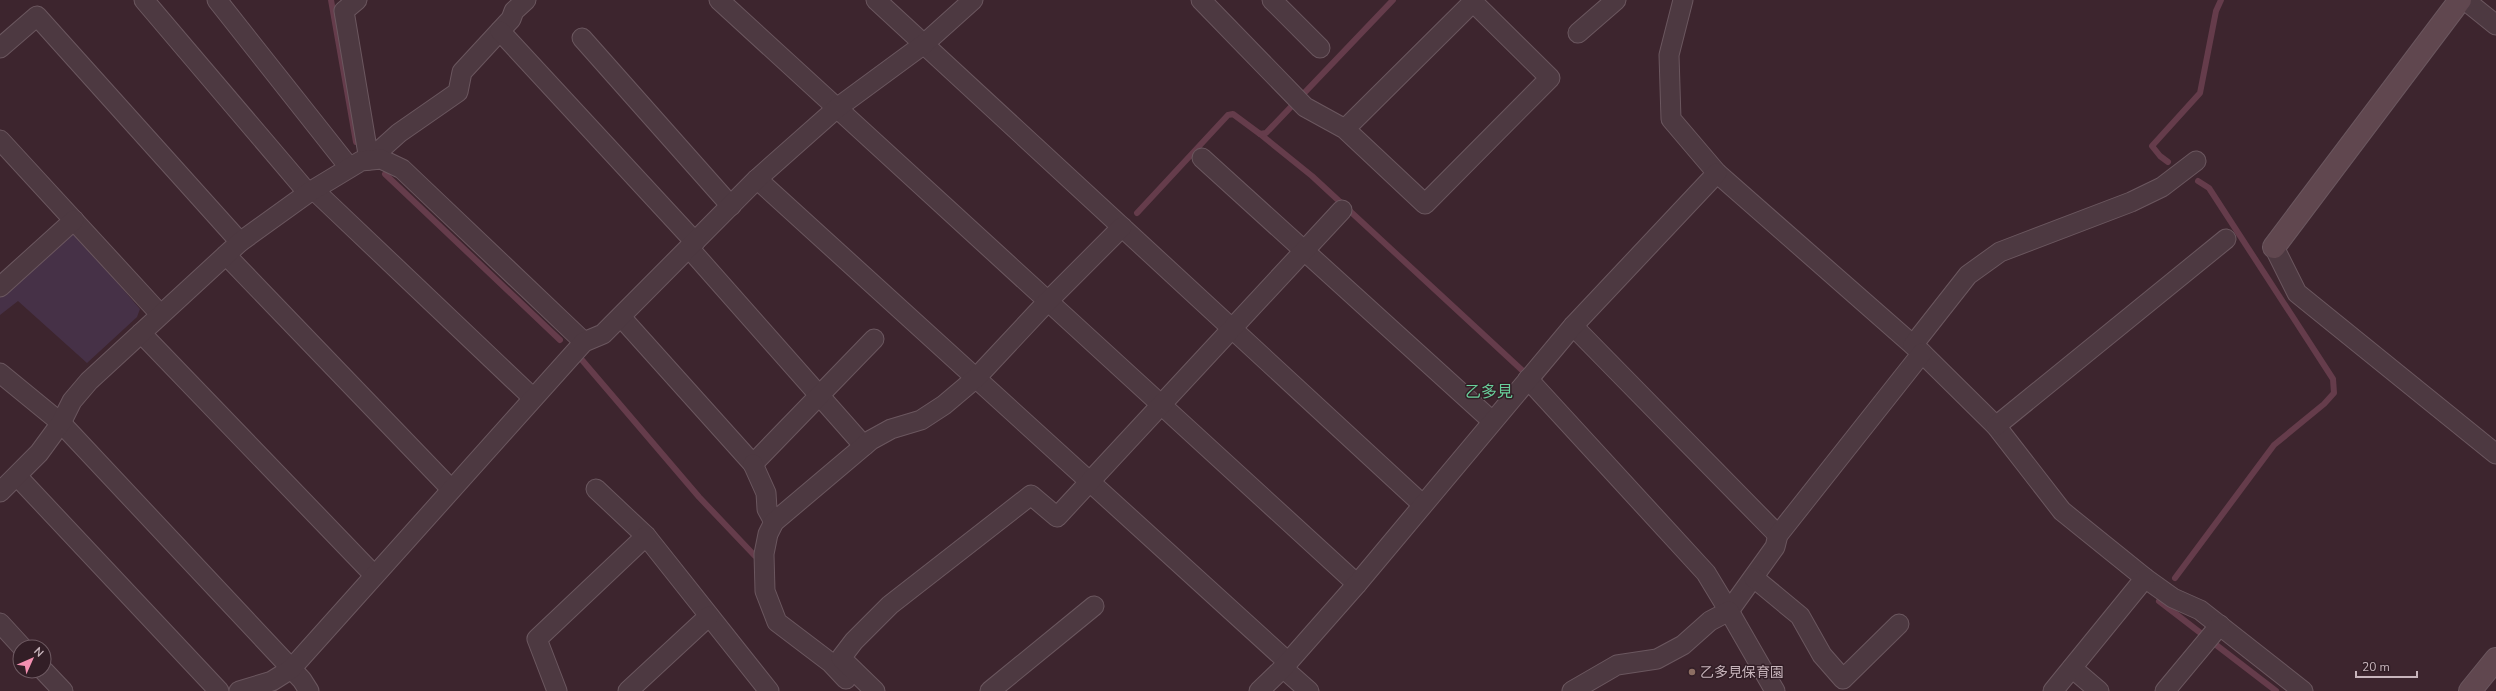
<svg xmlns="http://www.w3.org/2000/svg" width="2496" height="691" viewBox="0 0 2496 691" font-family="'Nunito Sans','Noto Sans JP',sans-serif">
<rect width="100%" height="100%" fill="#3d252e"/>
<polygon fill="#463147" points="72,230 140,309 137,317 87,363 18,301 0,315 0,296"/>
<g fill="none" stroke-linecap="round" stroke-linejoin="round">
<g stroke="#653c4b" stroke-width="6">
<polyline points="331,0 356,142"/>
<polyline points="1260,134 1312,176 1524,372"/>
<polyline points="2168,162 2160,156 2152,146 2200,93 2216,11 2221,0"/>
<polyline points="385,174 560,340"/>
<polyline points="1137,213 1228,115 1233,114 1260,134 1266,133 1393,0"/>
<polyline points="582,360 699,497 755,556"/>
<polyline points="2175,578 2274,445 2324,404 2334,393 2333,379 2209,188 2198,181"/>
<polyline points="2159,601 2276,691"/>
</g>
<defs>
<g id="street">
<polyline points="144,0 308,193"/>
<polyline points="217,0 349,167"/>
<polyline points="357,0 344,11 369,160 399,133 458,92 462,72 511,19 514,11 526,0"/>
<polyline points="719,0 1357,584"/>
<polyline points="876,0 1422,504"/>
<polyline points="1201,0 1305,107 1345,129 1425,204 1550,78 1473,2 1345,129"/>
<polyline points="1272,0 1320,48"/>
<polyline points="1683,0 1669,55 1671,119 1717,173 1922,353 1996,426 2062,511 2145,578 2173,598 2200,610 2303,691"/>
<polyline points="2465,0 2496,25"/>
<polyline points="500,31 695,242"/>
<polyline points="1578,33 1616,0"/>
<polyline points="582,38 731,206"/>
<polyline points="0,48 37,16 240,242"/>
<polyline points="0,140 160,314"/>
<polyline points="1202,158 1492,421"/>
<polyline points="757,179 1288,662"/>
<polyline points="314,190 533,398"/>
<polyline points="2274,247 2297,293 2496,454"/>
<polyline points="689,248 864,446"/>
<polyline points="226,255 451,489"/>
<polyline points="0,287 74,220"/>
<polyline points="621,317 753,464 874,339"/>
<polyline points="1573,326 1778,535"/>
<polyline points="141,333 374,575"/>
<polyline points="1913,345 1968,275 2000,252 2131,202 2162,187 2196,161"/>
<polyline points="0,373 61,423 302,680 309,691"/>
<polyline points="1528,379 1706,573 1729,611 1775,547 1778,535 1922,353"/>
<polyline points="1996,426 2226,239"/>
<polyline points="753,464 766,493 767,509 774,522"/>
<polyline points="17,476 219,691"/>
<polyline points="596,489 646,536 769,691"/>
<polyline points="0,492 39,453 61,423 72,401 89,381 240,242 308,193 361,161 381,159 402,169 584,342"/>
<polyline points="1754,578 1800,616 1822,655 1843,679 1899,624"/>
<polyline points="0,623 22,647"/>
<polyline points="1283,668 1309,691"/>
<polyline points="2072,668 2099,691"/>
<polyline points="44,671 63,691"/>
<polyline points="846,679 831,663 777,622 765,591 764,554 768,534 774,522 871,440 891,429 921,420 944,405 976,378 1048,301 1122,227"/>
<polyline points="239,691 272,681 291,669 584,342 603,334 757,179 837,108 924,44 973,0"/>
<polyline points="557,691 537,639 646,536"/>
<polyline points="628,691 709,616"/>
<polyline points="875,691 841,658 854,641 890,605 1031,495 1057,517 1342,210"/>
<polyline points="990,691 1094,606"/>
<polyline points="1259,691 1283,668 1357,584 1573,326 1717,173"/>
<polyline points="1572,691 1617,665 1657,659 1683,645 1710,621 1729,611 1775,691"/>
<polyline points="2053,691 2145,578"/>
<polyline points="2165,691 2220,625"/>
</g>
<g id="secondary">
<polyline points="2274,247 2460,0"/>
<polyline points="2470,691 2496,659"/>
</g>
</defs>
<use href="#street" stroke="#6b575f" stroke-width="21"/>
<use href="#secondary" stroke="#6b575f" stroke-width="24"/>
<use href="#street" stroke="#4d3941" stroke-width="19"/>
<use href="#secondary" stroke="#60474f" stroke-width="22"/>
</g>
<circle fill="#8d6e63" stroke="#321e26" stroke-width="1.5" cx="1692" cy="672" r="4"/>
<g text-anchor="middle" stroke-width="3" stroke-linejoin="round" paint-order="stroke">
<g font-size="14" fill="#c8b5bc" stroke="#321e26" text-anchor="start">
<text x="1700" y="677">乙多見保育園</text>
</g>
<g font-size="16" fill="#69cf9a" stroke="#321e26">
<text x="1489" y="397">乙多見</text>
</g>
</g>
<g transform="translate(32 659) rotate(45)"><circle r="19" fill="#321e26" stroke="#6e5a62"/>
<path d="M0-3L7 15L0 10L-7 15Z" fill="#f390b1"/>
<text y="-6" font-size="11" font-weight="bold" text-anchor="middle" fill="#c8b5bc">N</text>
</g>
<path d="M2356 671v6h61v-6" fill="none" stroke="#c8b5bc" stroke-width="2"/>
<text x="2362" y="671" font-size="12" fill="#c8b5bc" stroke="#321e26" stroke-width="3" paint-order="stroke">20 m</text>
</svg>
